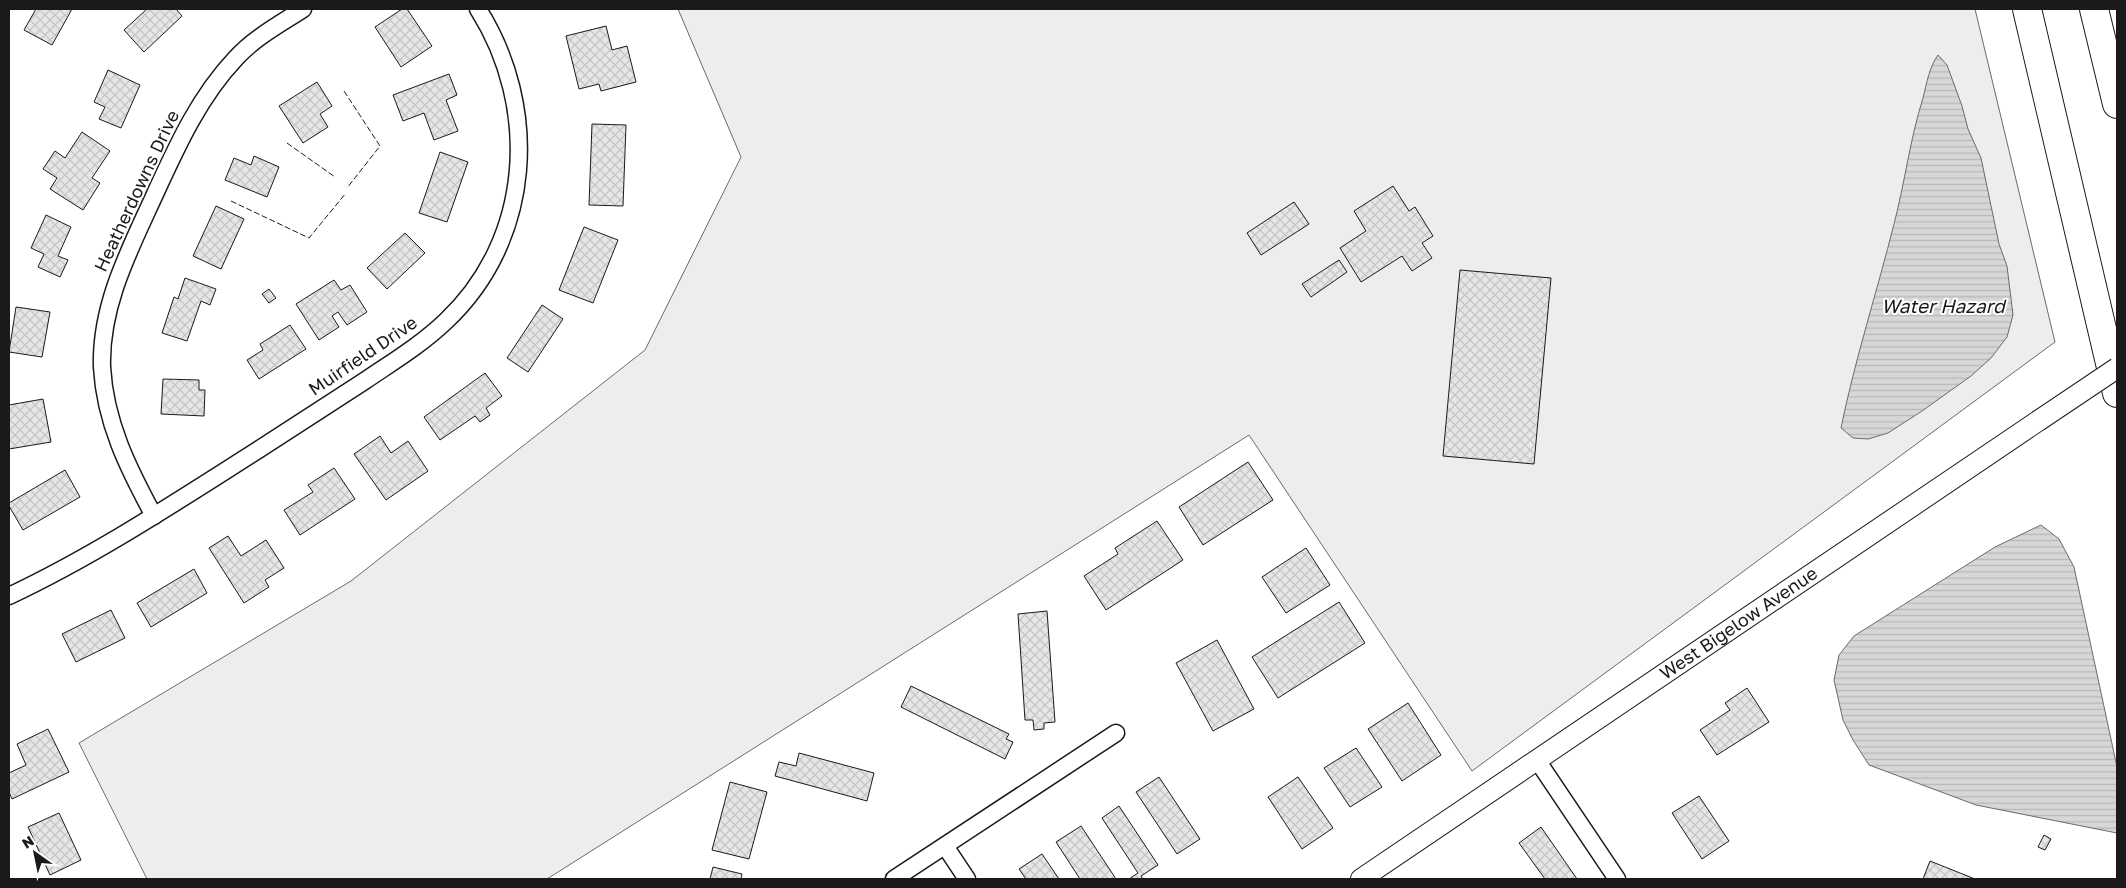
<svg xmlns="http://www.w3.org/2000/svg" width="2126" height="888" viewBox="0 0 2126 888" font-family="'Golos Text',sans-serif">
<defs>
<pattern id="water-rules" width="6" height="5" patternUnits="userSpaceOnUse" patternTransform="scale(1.25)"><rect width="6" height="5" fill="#d7d7d7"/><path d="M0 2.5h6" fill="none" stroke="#b8b8b8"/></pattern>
<pattern id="building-cross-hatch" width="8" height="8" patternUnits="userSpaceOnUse" patternTransform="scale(1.25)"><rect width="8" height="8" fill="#e6e6e6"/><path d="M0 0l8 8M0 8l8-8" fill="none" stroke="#c5c5c5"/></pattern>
</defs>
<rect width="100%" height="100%" fill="#fff"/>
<polygon fill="#ededed" stroke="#6a6a6a" points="678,9 1975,9 2055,342 1472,771 1249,435 547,879 147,879 79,743 351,581 645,350 741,157"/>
<g fill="url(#water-rules)" stroke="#6a6a6a">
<path d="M1938,55L1947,65L1962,106L1968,129L1981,158L1999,244L2007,266L2013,315L2007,337L1991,358L1971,376L1922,411L1888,433L1868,439L1853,438L1841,428C1855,359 1877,292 1894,224C1905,182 1910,139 1923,98C1927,82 1929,68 1938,55Z"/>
<polygon points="2041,525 2059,539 2074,567 2117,767 2117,833 1976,805 1869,765 1853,740 1843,720 1834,680 1839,655 1854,636 1995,547"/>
</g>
<g fill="url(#building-cross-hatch)" stroke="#1a1a1a">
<polygon points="36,9 72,9 52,45 24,30"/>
<polygon points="147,9 176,9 182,16 144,52 124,30"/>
<polygon points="402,9 407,9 432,46 401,67 375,27"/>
<polygon points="606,26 612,50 627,46 636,82 601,91 599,84 579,89 566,36"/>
<polygon points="108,70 140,85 121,128 99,119 105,107 94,102"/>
<polygon points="449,74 457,95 446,100 458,131 434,140 424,113 403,121 393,95"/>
<polygon points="317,82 332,106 320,114 328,127 303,143 279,106"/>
<polygon points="592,124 626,125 623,206 589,205"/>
<polygon points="82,132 110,151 92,178 100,183 83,210 50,189 57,178 43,169 55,151 65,158"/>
<polygon points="440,152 468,162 447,222 419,213"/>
<polygon points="254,156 279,167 267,197 225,180 234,158 251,165"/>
<polygon points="1393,186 1409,211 1415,207 1433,236 1422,243 1432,258 1412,271 1402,256 1361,282 1340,248 1366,231 1354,211"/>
<polygon points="1294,202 1309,224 1261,255 1247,233"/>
<polygon points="216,206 244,219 221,269 193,256"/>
<polygon points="46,215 71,227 58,256 68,260 60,277 38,267 44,254 31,248"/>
<polygon points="584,227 618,240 593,303 559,290"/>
<polygon points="405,233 425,253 387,289 367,268"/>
<polygon points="1339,260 1347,272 1311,297 1302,284"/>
<polygon points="1460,270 1551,278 1534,464 1443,456"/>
<polygon points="185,278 216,289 210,305 201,301 187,341 162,333 174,297 178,299"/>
<polygon points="334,280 341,290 350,285 367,312 347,325 338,312 332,316 339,327 319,340 296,304"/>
<polygon points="269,289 276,298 269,303 262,294"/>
<polygon points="542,305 563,319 528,372 507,358"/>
<polygon points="16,307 50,312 42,357 9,352"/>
<polygon points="290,325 306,349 259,379 247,360 263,350 260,344"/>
<polygon points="485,373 502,396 486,408 490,415 480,422 475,416 440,440 424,417"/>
<polygon points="163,379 199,380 199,390 205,390 204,416 161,414"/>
<polygon points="43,399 51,442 9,449 9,405"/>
<polygon points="380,436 391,453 408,441 428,471 386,500 354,454"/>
<polygon points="1248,462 1273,500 1203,545 1179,507"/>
<polygon points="334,468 355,499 300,535 284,510 313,492 308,485"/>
<polygon points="65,470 80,497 23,530 9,506 9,503"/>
<polygon points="1157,521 1183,560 1106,610 1084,576 1118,554 1115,548"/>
<polygon points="228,536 241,556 266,540 284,568 265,580 269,587 244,603 209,548"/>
<polygon points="1306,548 1330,585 1286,613 1262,577"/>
<polygon points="194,569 207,593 151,627 137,603"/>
<polygon points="1339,602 1365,643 1278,698 1252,657"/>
<polygon points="111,610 125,638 76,662 62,634"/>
<polygon points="1047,611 1055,722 1044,723 1044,729 1034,730 1033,720 1025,720 1018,614"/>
<polygon points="1217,640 1254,709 1213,731 1176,663"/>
<polygon points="911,686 1009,734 1006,739 1013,742 1005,759 901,707"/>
<polygon points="1747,688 1769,722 1717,755 1700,730 1730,710 1725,703"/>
<polygon points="1408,703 1441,755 1402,781 1368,729"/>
<polygon points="48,729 69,772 12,799 9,792 9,773 26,765 17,744"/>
<polygon points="1356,748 1382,787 1350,807 1324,768"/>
<polygon points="799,753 874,773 867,801 775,776 779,762 796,766"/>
<polygon points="1159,777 1200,839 1177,854 1136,792"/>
<polygon points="1298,777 1333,828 1302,849 1268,797"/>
<polygon points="730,782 767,792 749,859 712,850"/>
<polygon points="1699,796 1729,841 1702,859 1672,813"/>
<polygon points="1119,806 1158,865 1141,876 1143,879 1129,879 1138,873 1102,818"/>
<polygon points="59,813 81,860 50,875 28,827"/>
<polygon points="1081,826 1116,879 1080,879 1056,842"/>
<polygon points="1541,827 1577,879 1545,879 1519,843"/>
<polygon points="2044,835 2051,839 2045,850 2038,847"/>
<polygon points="1042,854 1059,879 1026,879 1019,869"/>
<polygon points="1930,861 1975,879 1923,879"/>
<polygon points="713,867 742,874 741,879 710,879"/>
</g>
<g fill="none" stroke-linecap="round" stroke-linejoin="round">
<defs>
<g id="minor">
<path d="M154,516C128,468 105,422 102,367C100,305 130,249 155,194C177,146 199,97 236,58C254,38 280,24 303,9"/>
<path d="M9,596C96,555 176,502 258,450C294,427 330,403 366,380C394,361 422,344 446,321C533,239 540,107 478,9"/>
<polyline points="1537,760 1617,879"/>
<polyline points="945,846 967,879"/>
<polyline points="894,879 1116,733"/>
</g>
<g id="tertiary">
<path id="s1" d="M1361,879L2038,421"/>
</g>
<g id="motorway">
<polyline points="2027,9 2117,393"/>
<polyline points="2094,9 2117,104"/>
</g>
</defs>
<use href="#minor" stroke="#1a1a1a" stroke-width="19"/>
<use href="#tertiary" stroke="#1a1a1a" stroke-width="22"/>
<use href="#motorway" stroke="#1a1a1a" stroke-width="30"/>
<use href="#minor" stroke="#fff" stroke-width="16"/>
<use href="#tertiary" stroke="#fff" stroke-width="20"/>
<use href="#motorway" stroke="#fff" stroke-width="28"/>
<defs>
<polyline id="tertiary-bridge" points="2038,421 2117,368"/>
</defs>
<use href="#tertiary-bridge" stroke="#1a1a1a" stroke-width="22" stroke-linecap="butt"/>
<use href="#tertiary-bridge" stroke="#fff" stroke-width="20"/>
<g stroke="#1a1a1a" stroke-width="1" stroke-dasharray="6 2.5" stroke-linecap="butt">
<polyline points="344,91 380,146 347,188"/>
<polyline points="287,143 335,177"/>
<polyline points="231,201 309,238 346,193"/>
</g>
</g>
<g text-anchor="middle" stroke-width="4" stroke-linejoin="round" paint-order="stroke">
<g font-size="18" fill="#1a1a1a" stroke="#fff">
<text transform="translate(137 191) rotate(-65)" y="6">Heatherdowns Drive</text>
<text transform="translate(363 356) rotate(-34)" y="6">Muirfield Drive</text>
<text dy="6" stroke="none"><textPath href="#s1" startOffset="456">West Bigelow Avenue</textPath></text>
</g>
<g font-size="19" font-style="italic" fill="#1a1a1a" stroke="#fff">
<text x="1943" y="313">Water Hazard</text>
</g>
</g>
<rect width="2126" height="888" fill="none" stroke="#1a1a1a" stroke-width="20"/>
<g transform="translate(35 853) rotate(327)" stroke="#ffffff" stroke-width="4" paint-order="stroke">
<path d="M0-4L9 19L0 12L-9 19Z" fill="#1a1a1a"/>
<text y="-8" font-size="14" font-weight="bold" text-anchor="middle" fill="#1a1a1a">N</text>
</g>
</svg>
